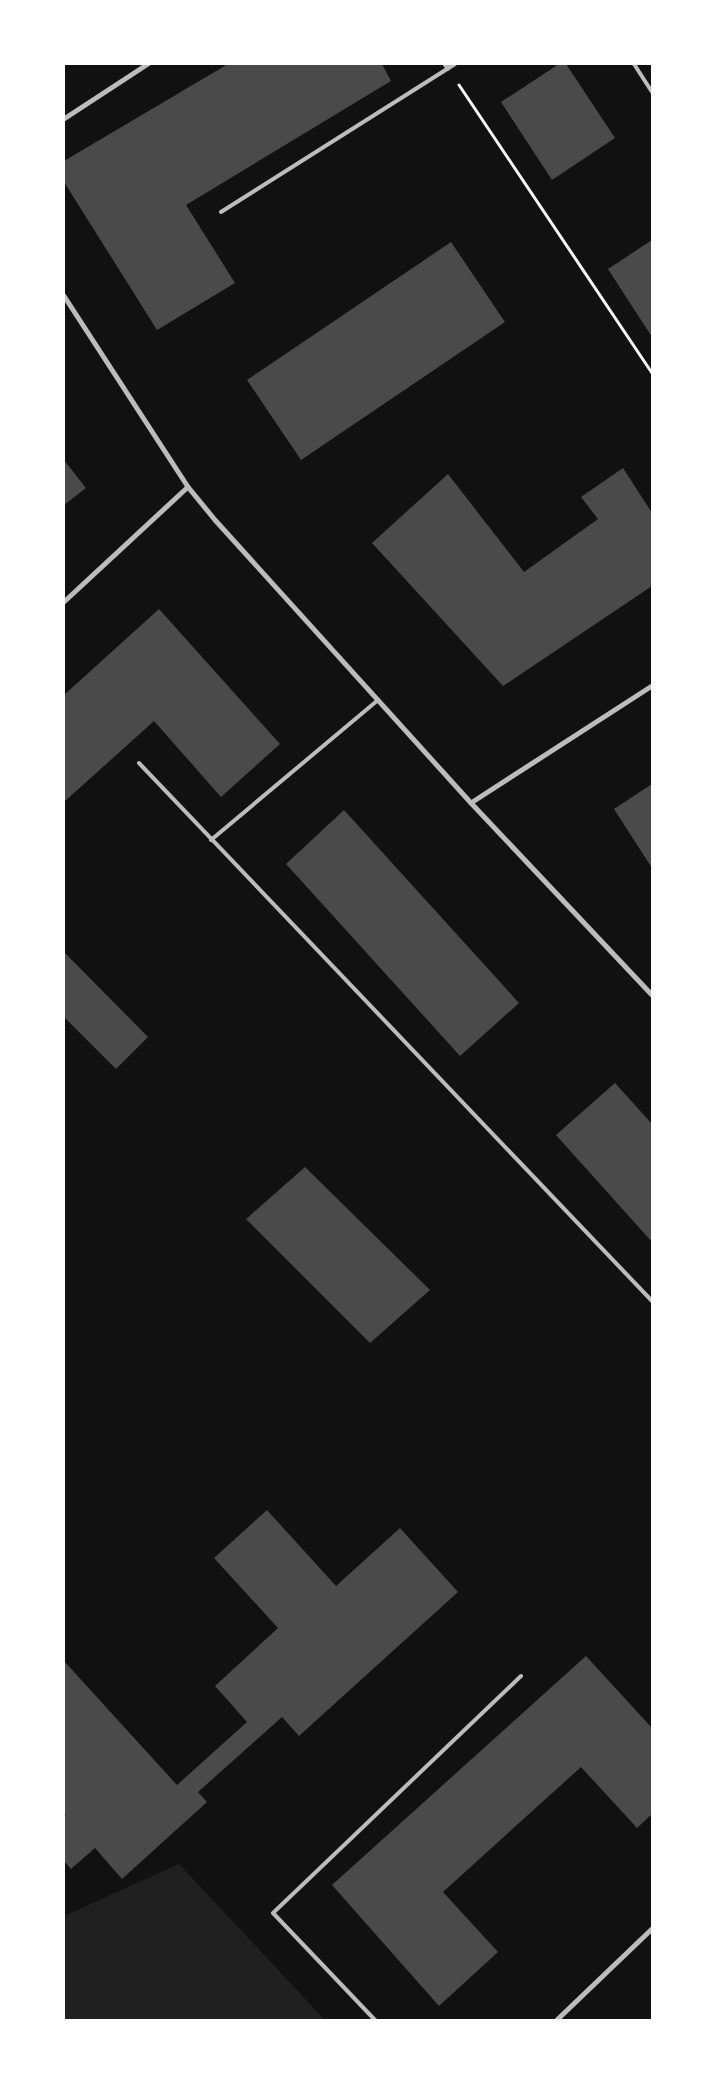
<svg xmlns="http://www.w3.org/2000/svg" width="716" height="2084" viewBox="0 0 716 2084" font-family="'DM Sans',sans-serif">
<rect width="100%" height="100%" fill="#111"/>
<polygon fill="#202020" points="179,1864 325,2020 64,2020 64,1916"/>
<g fill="#4a4a4a">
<polygon points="228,64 382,64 391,81 186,205 235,283 157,330 64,182 64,161"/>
<polygon points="559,64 566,64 615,138 552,180 501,102"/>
<polygon points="652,240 652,337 608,269"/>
<polygon points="451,242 505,322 301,460 247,380"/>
<polygon points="64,460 86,488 64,505"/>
<polygon points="623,468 652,513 652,586 503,686 372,543 448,474 524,572 598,519 581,497"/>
<polygon points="159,609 280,744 221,797 154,721 64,802 64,695"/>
<polygon points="652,784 652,868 614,809"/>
<polygon points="344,810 519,1003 460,1056 286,864"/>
<polygon points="64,952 148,1037 116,1069 64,1017"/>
<polygon points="615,1083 652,1124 652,1242 556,1135"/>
<polygon points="305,1167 430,1290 370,1343 246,1219"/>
<polygon points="267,1510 336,1586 400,1528 458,1592 299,1736 282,1717 198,1792 207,1802 122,1879 95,1848 71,1869 64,1861 64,1817 66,1815 64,1812 64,1661 177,1785 247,1722 215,1686 278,1628 214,1558"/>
<polygon points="586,1656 652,1728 652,1814 637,1828 581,1767 443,1892 498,1952 439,2006 332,1885"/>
</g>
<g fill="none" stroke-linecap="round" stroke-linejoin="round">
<polyline stroke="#f5f5f5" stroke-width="3" points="459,85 652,373"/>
<g stroke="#bcbcbc" stroke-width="4">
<polyline points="634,64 652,92"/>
<polyline points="221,212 455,64"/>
<polyline points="139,763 652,1301"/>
<polyline points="211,840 378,700"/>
<polyline points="375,2020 273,1913 521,1676"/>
</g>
<g stroke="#bcbcbc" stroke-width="5">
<polyline points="445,64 448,68"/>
<polyline points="64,119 148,64"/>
<polyline points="64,296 188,487 215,520 471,803 652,995"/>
<polyline points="64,602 188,487"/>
<polyline points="471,803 652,686"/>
<polyline points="557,2020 652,1929"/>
</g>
</g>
<rect width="716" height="2084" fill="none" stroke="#ffffff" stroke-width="130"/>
</svg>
